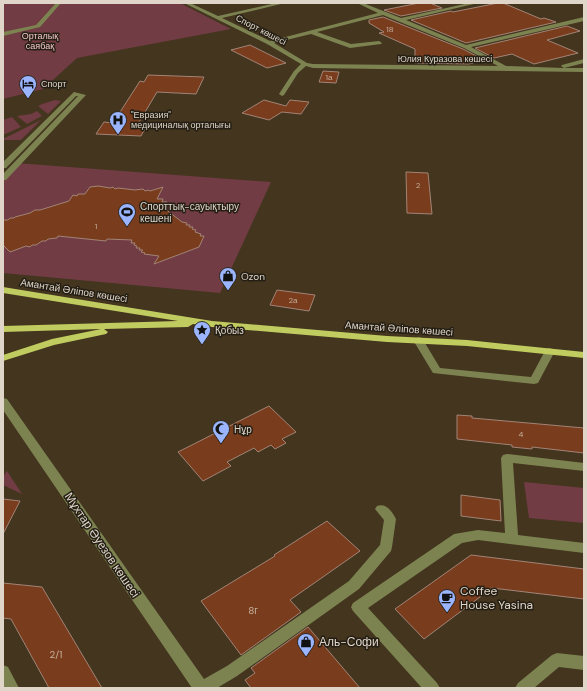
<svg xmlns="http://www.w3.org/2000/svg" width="587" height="691" viewBox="0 0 587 691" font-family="'DM Sans',sans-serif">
<rect width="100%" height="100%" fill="#43351e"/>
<g fill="#713c44">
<polygon points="3,3 180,3 231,29 77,58 43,89 3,99"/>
<polygon points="55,100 61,101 48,114 38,106 42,104"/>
<polygon points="37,111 42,116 27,124 17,116 31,114"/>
<polygon points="12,117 21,127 3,135 3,120"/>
<polygon points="41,120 21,140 3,140 3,139"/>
<polygon points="16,163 271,182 220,293 3,273 3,178"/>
<polygon points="7,471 22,494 3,485 3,476"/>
<polygon points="524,482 584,488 584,523 529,518"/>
</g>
<g fill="#793c1c" stroke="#a28477">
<polygon points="419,3 430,3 442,8 401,16 384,10"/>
<polygon points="498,3 503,3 541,19 544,18 556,22 466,43 411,20 451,11 453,12"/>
<polygon points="383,17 463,49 484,60 469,64 415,63 415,49 379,33 384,32 369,23 369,20"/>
<polygon points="567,26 580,31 547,40 578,53 534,64 512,54 494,58 475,48"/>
<polygon points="250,45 286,63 267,68 231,50"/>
<polygon points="323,71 339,72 336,83 319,82"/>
<polygon points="148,75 204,77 196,94 157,92 138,124 147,125 141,136 96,134 104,122 113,123 140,81 144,82"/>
<polygon points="264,100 286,106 290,100 309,102 301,114 282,112 269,120 242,113"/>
<polygon points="406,172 428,173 432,214 407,213"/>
<polygon points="98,186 110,188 113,187 115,189 118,188 135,190 143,189 145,191 148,190 150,191 163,187 157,199 163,199 162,202 167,202 164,208 182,222 187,223 186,225 190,225 189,227 193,227 192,229 196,230 195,232 201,234 200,236 204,236 199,247 154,264 159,256 144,254 145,253 141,252 143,250 139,250 140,248 136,248 137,246 134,245 135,243 131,243 132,240 107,239 106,241 58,236 57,238 48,239 46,241 42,241 36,245 32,245 30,247 26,246 10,252 3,245 3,220 8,220 10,218 14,218 15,217 30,213 35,210 40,210 69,201 73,195 77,196 78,194 85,194 90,187"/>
<polygon points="277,290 315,295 309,311 270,305"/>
<polygon points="269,406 296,432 282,439 286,443 275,449 271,445 258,452 254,448 227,462 231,466 203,481 178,452"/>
<polygon points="457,415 472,416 472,418 584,428 584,453 532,447 532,449 512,447 512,445 457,439"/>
<polygon points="461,495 500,500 501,521 461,516"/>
<polygon points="3,499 20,501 3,534"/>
<polygon points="327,521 360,551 290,600 301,612 241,655 201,601 275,556 274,555"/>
<polygon points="471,555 584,569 584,599 492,588 424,639 395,609"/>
<polygon points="3,583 42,587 102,688 49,688 11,619 3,618"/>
<polygon points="308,627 360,688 251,688 245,680 255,673 251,668"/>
</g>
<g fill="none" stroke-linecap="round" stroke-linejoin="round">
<g fill="#7c8351" fill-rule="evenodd">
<polygon points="56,3 61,3 40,27 3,36 3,32 36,25"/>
<path d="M184,3H190L218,16L276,3H285L222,18L270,41L378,13L357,3H363L401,18L469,3H478L406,20L466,45L584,17V21L471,47L506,66L564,68L561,66L562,65L584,59V63L564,68H584V72L313,68L306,66L298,73L284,95L282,96L279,94L294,71L301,64L267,44ZM383,15L464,48L498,66L313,64L307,63L274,43L311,34L350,48L381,44L382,43L379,41L351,44L317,32Z"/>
<polygon points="74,92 86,95 6,180 3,180 3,174 78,96 76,96 6,168 3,168 3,162"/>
<polygon points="418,337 422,338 440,368 531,377 546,349 550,348 555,351 538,383 534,384 433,373 413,340"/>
<path d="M3,398L7,399L204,679L227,666L349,581L380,545L384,520L375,509L377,506C386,503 392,511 396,519L392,547L391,551L359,589L237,676L217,688H192L3,410Z"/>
<polygon points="507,454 584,463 584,471 513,463 518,535 584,543 584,553 478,540 462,543 368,608 437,683 440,688 422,688 353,611 351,607 353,603 454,534 478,530 505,533 501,458 503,455"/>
<polygon points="557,653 584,656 584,670 559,667 534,688 515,688 518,683 552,655"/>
<polygon points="3,665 8,667 19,688 3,688"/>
</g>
<polygon fill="#c1cc60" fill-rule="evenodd" points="3,287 212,321 387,336 467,340 584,352 584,358 467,346 387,342 212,327 193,324 188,327 104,329 108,332 106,334 54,345 3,361 3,355 52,339 101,329 3,332 3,326 178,321 3,293"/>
</g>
<defs>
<symbol id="hotel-pin" viewBox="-11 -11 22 30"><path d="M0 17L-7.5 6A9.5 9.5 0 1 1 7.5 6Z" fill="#9ab5fd" stroke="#241e14"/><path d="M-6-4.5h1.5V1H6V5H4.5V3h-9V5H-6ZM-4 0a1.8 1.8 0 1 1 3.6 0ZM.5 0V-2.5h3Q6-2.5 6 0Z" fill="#111"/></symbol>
<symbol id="hospital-pin" viewBox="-11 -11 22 30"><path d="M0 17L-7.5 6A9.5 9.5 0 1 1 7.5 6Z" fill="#9ab5fd" stroke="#241e14"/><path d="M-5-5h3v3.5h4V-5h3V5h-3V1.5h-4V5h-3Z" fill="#111"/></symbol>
<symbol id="stadium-pin" viewBox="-11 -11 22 30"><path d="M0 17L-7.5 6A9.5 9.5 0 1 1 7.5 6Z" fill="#9ab5fd" stroke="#241e14"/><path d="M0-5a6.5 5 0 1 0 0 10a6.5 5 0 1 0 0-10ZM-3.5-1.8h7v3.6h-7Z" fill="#111"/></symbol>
<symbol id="shop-pin" viewBox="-11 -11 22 30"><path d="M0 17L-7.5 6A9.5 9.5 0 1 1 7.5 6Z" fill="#9ab5fd" stroke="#241e14"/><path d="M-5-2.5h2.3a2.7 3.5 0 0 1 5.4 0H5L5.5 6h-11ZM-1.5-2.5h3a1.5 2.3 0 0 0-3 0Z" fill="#111"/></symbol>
<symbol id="sight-pin" viewBox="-11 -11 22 30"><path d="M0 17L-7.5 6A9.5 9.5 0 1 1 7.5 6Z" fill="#9ab5fd" stroke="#241e14"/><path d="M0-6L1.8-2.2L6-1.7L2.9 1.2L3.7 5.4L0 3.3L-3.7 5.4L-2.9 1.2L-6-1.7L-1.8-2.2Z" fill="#111"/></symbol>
<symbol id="mosque-pin" viewBox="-11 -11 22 30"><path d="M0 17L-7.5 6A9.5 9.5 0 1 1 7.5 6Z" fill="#9ab5fd" stroke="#241e14"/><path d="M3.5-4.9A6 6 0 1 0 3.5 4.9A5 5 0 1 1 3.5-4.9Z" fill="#111"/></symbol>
<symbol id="cafe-pin" viewBox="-11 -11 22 30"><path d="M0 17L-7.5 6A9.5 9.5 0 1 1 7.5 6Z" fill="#9ab5fd" stroke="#241e14"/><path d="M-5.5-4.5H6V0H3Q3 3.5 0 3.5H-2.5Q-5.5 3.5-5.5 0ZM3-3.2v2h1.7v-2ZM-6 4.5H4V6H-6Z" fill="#111"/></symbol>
</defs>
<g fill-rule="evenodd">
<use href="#hotel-pin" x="18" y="74" width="20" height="27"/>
<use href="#hospital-pin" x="108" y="110" width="20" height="27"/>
<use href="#stadium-pin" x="117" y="202" width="20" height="27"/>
<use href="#shop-pin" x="218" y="266" width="20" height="27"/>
<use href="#sight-pin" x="192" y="320" width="20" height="27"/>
<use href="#mosque-pin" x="211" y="419" width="20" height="27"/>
<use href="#cafe-pin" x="437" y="588" width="20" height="27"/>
<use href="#shop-pin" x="296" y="632" width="20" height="27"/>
</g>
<g text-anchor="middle" stroke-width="3" stroke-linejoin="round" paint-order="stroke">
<g font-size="8" fill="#c6b09e">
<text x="390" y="32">18</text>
<text x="329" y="80">1а</text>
<text x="418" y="188">2</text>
<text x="96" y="229">1</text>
<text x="293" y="303">2а</text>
<text x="521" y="437">4</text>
</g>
<g font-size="9" fill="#dfd6c9" stroke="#241e14">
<text transform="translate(261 30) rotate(27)" y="3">Спорт көшесі</text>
<text x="445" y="62">Юлия Куразова көшесі</text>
</g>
<g font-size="9" fill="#f2c6cb" stroke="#241e14">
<text x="40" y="39">Орталық<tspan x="40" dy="10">саябақ</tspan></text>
</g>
<g font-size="9" fill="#dfd6c9" stroke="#241e14" text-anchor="start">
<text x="41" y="87">Спорт</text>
<text x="131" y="118">"Евразия"<tspan x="131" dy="10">медициналық орталығы</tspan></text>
</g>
<g font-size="10" fill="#dfd6c9" stroke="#241e14" text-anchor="start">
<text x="140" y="210">Спорттық-сауықтыру<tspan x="140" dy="12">кешені</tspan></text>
<text x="241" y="280">Ozon</text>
<text x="215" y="334">Қобыз</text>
<text x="234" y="433">Нұр</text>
</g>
<g font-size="10" fill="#dfd6c9" stroke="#241e14">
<text transform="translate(74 290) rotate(9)" y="4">Амантай Әліпов көшесі</text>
<text transform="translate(399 328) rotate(4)" y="4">Амантай Әліпов көшесі</text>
</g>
<g font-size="10" fill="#c6b09e">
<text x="253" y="614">8г</text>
<text x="56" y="658">2/1</text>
</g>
<g font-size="12" fill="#dfd6c9" stroke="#241e14">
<text transform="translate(102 545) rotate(56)" y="4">Мұхтар Әуезов көшесі</text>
</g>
<g font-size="12" fill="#dfd6c9" stroke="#241e14" text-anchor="start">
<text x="460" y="595">Coffee<tspan x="460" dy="14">House Yasina</tspan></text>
<text x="319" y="646">Аль-Софи</text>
</g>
</g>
<rect width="587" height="691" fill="none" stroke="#dfd6c9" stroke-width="8"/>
</svg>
